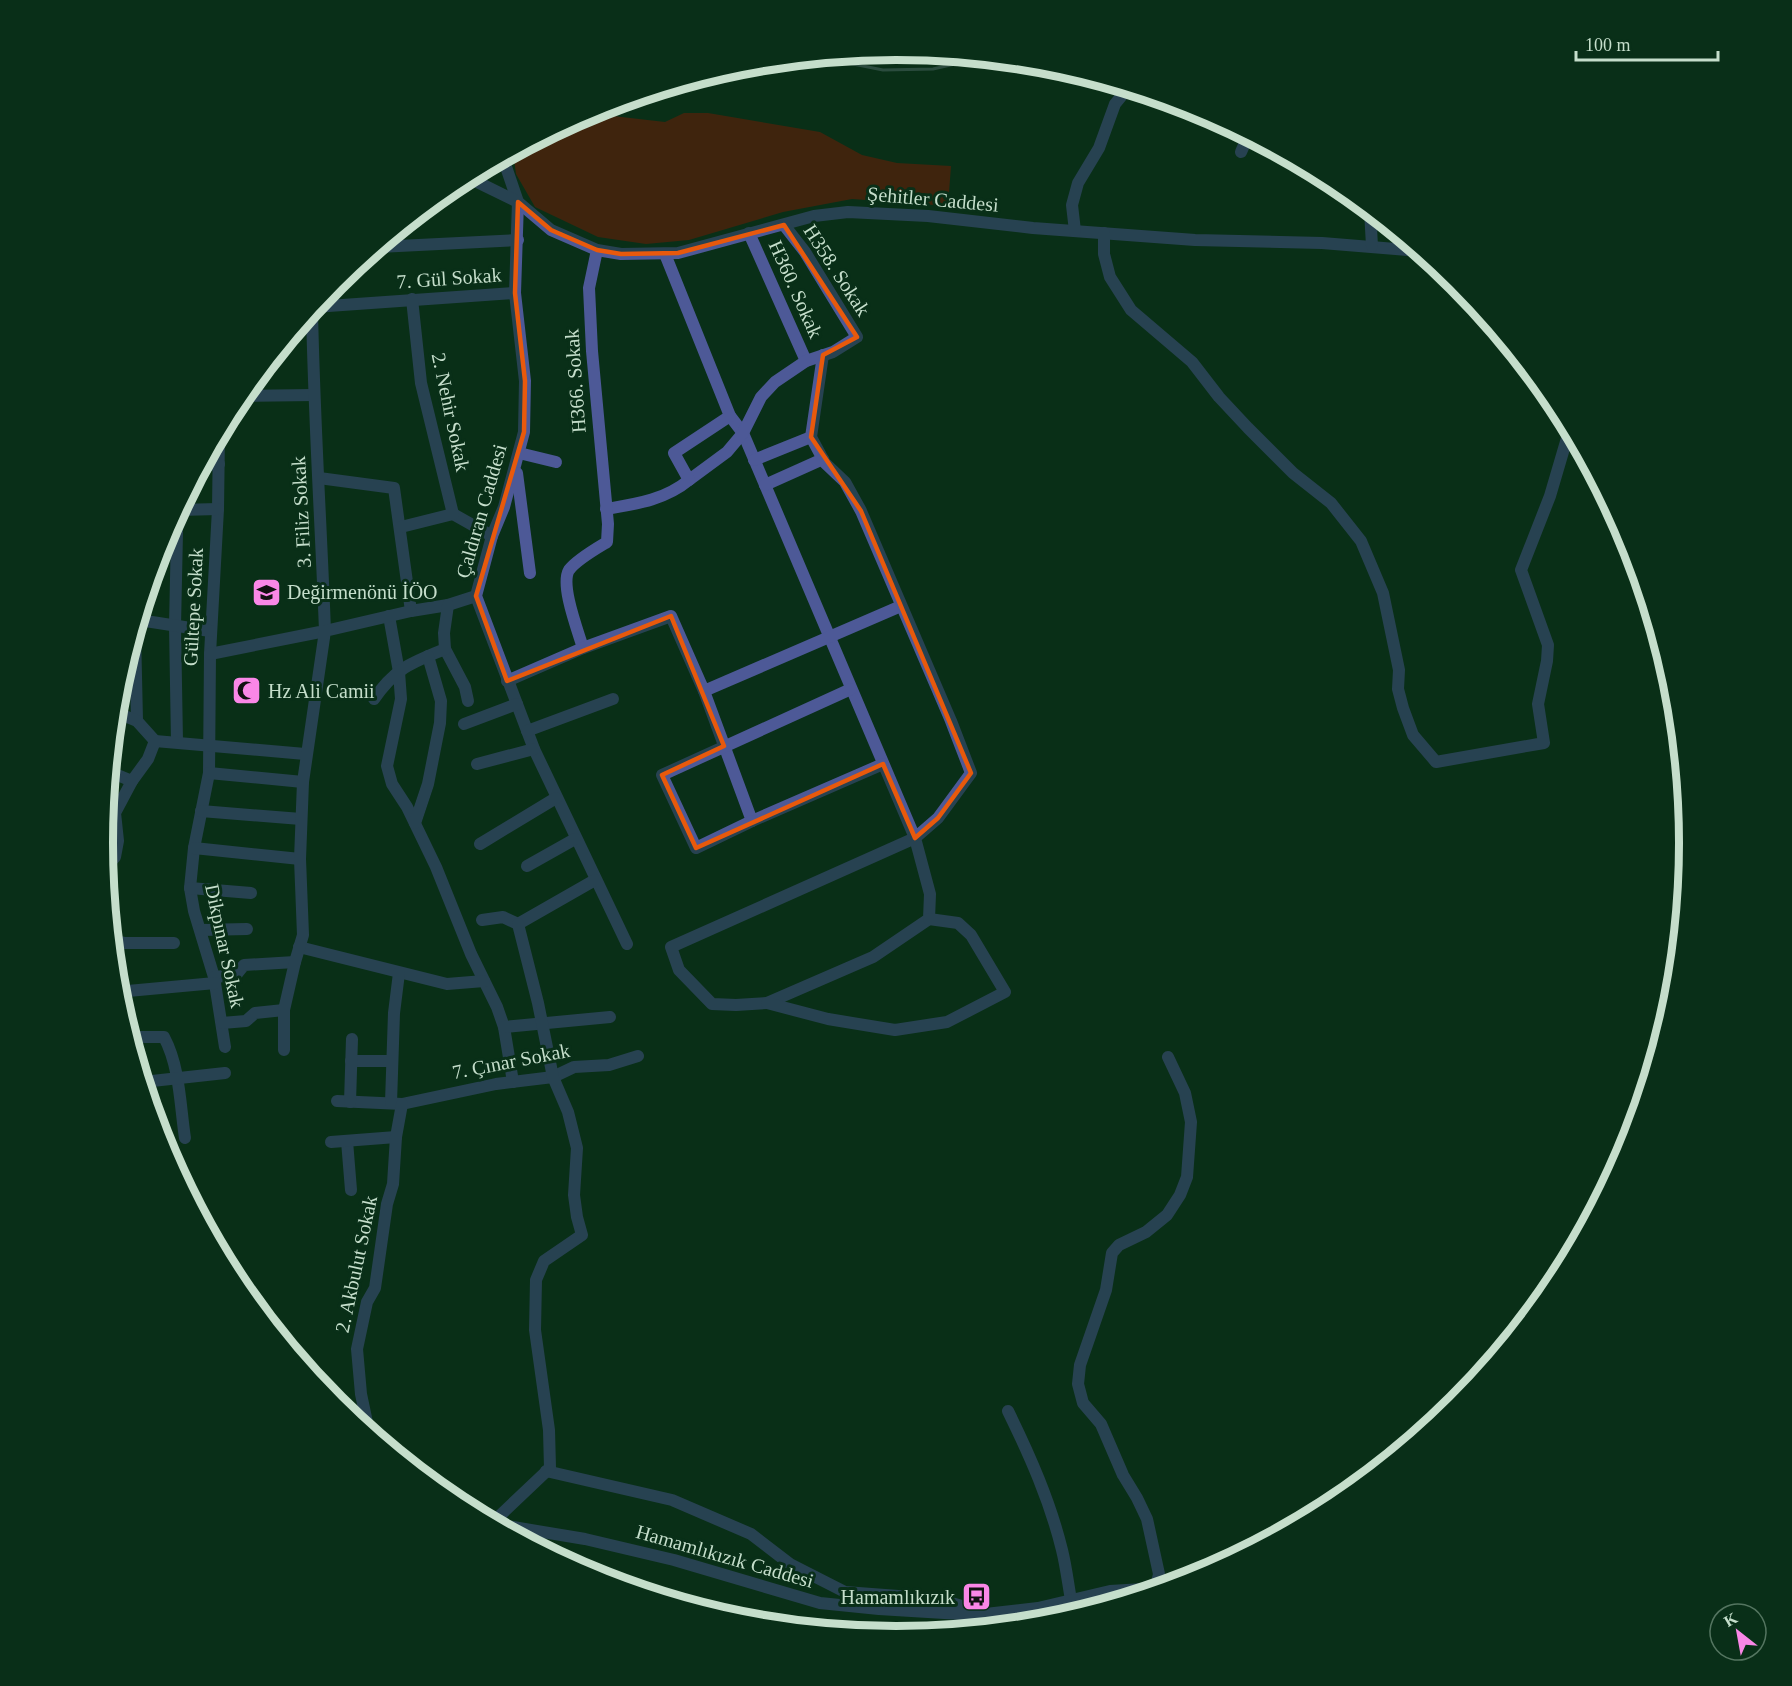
<svg xmlns="http://www.w3.org/2000/svg" width="1792" height="1686" viewBox="0 0 1792 1686" font-family="Georgia,serif">
<rect width="100%" height="100%" fill="#092f18"/>
<polygon fill="#801801" points="587,113 665,122 684,113 708,113 820,132 862,155 897,163 951,166 948,206 852,199 783,212 689,240 646,244 598,237 535,207 516,174 513,152"/>
<g fill="none" stroke-linecap="round" stroke-linejoin="round">
<polyline stroke="#566f6e" stroke-width="3" points="818,57 883,70 933,69 981,58"/>
<g stroke="#4d5997" stroke-width="12">
<polyline points="1241,152 1248,136"/>
<polyline points="503,158 518,202 515,293 525,381 524,432 504,507 492,536 476,596 534,749 627,944"/>
<polyline points="467,177 518,202 551,230 597,250 621,254 678,253 814,216 848,212 928,216 1033,228 1195,240 1322,243 1420,251"/>
<polyline points="1370,210 1372,246"/>
<polyline points="1075,231 1072,205 1078,183 1099,148 1115,104 1128,88"/>
<polyline points="749,233 806,361"/>
<polyline points="1104,233 1104,254 1110,277 1131,310 1192,362 1219,397 1248,428 1293,473 1331,503 1361,541 1383,593 1399,670 1398,689 1403,708 1413,735 1436,762 1544,743 1538,704 1547,661 1548,645 1521,570 1550,496 1570,428"/>
<polyline points="378,247 518,240"/>
<polyline points="314,307 515,293"/>
<polyline points="241,396 314,395"/>
<polyline points="730,416 743,433 915,838 930,894 929,919 873,957 767,1003 736,1005 712,1004 679,970 671,947 915,838 938,818 971,773 951,721 861,511 845,482 825,463 811,437 823,355"/>
<polyline points="219,434 218,509 210,654 209,773 194,848 190,888 194,911 214,977 225,1047"/>
<polyline points="519,453 556,462"/>
<polyline points="754,460 811,437"/>
<polyline points="203,465 219,464"/>
<polyline points="517,473 530,573"/>
<polyline points="319,478 394,488 411,611 448,605 476,596"/>
<polyline points="689,480 727,452 743,433 761,397 775,382 806,361 833,352 857,337 805,252 784,225"/>
<polyline points="765,485 823,459"/>
<path d="M606,509C636,504 665,500 689,480L674,453L730,416L665,254"/>
<polyline points="179,510 218,509"/>
<polyline points="453,514 492,536"/>
<polyline points="401,527 453,514 421,383 412,299"/>
<polyline points="168,530 177,532 175,626 177,742"/>
<polyline points="389,616 399,672 401,699 387,766 392,784 407,807 436,867 471,954 497,1007 504,1027 513,1082"/>
<polyline points="139,620 210,631"/>
<polyline points="135,632 137,721"/>
<path d="M583,648C578,631 560,585 569,570C576,560 597,548 607,542L608,524L592,351L589,288L597,250"/>
<polyline points="445,649 465,687 468,701"/>
<path d="M210,654L325,631C321,524 314,417 312,310"/>
<polyline points="507,681 583,648 671,616 704,691 901,606"/>
<polyline points="704,691 752,821 883,764"/>
<path d="M374,699C396,667 412,663 445,649L444,633L448,605"/>
<polyline points="464,724 517,704"/>
<polyline points="527,731 613,699"/>
<polyline points="155,741 305,754"/>
<polyline points="477,764 534,749"/>
<polyline points="110,772 132,781"/>
<polyline points="209,773 303,782"/>
<polyline points="201,811 301,819"/>
<polyline points="752,821 696,848 662,775 851,689"/>
<polyline points="415,823 428,784 440,723 441,701 428,656"/>
<polyline points="480,844 556,798"/>
<polyline points="194,848 300,859"/>
<polyline points="527,866 575,839"/>
<polyline points="105,868 115,857 118,841 115,813 132,781 148,759 155,741 137,721 115,712"/>
<polyline points="190,888 251,893"/>
<polyline points="482,920 503,917 518,924"/>
<polyline points="518,924 595,880"/>
<polyline points="201,930 247,929"/>
<polyline points="112,940 125,943 174,943"/>
<polyline points="299,947 447,984 484,981"/>
<polyline points="214,977 236,975 244,965 295,962"/>
<polyline points="117,992 215,983"/>
<polyline points="767,1003 828,1019 895,1030 947,1022 1005,992 971,935 958,923 929,919"/>
<polyline points="222,1023 246,1021 255,1013 284,1010"/>
<polyline points="504,1027 610,1017"/>
<path d="M130,1037H164C180,1067 180,1105 185,1138"/>
<polyline points="284,1050 284,1010 295,962 303,935 300,859 303,782 325,631 411,611"/>
<polyline points="351,1061 392,1061"/>
<polyline points="143,1082 225,1073"/>
<polyline points="337,1101 402,1104 496,1084 553,1077 574,1067 609,1065 638,1056"/>
<polyline points="350,1102 352,1039"/>
<polyline points="391,1103 394,1013 399,973"/>
<polyline points="347,1141 351,1190"/>
<polyline points="331,1142 396,1137"/>
<path d="M1008,1411C1030,1456 1050,1501 1062,1550C1066,1566 1068,1583 1071,1600"/>
<polyline points="369,1432 361,1394 357,1349 367,1302 375,1288 387,1204 393,1184 396,1137 402,1104"/>
<polyline points="546,1471 672,1500 751,1534 790,1564 845,1592 938,1599 972,1609"/>
<polyline points="492,1523 550,1468 549,1430 535,1330 536,1280 544,1261 582,1235 577,1217 574,1195 577,1148 568,1112 553,1077 538,1003 518,924"/>
<polyline points="495,1524 585,1539 674,1560 820,1603 879,1609 977,1615 1038,1608 1110,1591 1160,1588"/>
<polyline points="1156,1587 1159,1574 1147,1519 1137,1498 1123,1475 1101,1424 1083,1403 1078,1384 1080,1365 1106,1290 1112,1253 1119,1245 1146,1232 1167,1215 1180,1195 1187,1177 1191,1122 1185,1093 1168,1057"/>
</g>
</g>
<path d="M0 0H1792V1686H0ZM518,202L551,230L597,250L621,254L678,253L784,225L857,337L823,355L811,437L861,511L971,773L938,818L915,838L883,764L696,848L662,775L724,746L671,616L507,681L476,596L524,432L525,381L515,293Z" fill="#092f18" fill-opacity=".55" fill-rule="evenodd"/>
<path fill="none" stroke="#e8590c" stroke-width="4.5" stroke-linejoin="round" d="M518,202L551,230L597,250L621,254L678,253L784,225L857,337L823,355L811,437L861,511L971,773L938,818L915,838L883,764L696,848L662,775L724,746L671,616L507,681L476,596L524,432L525,381L515,293Z"/>
<defs>
<symbol id="school-square" viewBox="-11 -11 22 22"><rect x="-9" y="-9" width="18" height="18" rx="4" fill="#fa87e7" stroke="#092f18"/><path d="M0-5L7-2L0 1L-7-2ZM-4 1L0 2.5L4 1V4Q0 6-4 4Z" fill="#111"/></symbol>
<symbol id="mosque-square" viewBox="-11 -11 22 22"><rect x="-9" y="-9" width="18" height="18" rx="4" fill="#fa87e7" stroke="#092f18"/><path d="M3.5-4.9A6 6 0 1 0 3.5 4.9A5 5 0 1 1 3.5-4.9Z" fill="#111"/></symbol>
<symbol id="bus-square" viewBox="-11 -11 22 22"><rect x="-9" y="-9" width="18" height="18" rx="4" fill="#fa87e7" stroke="#092f18"/><path d="M-5-6H5V4H4V6H2V4H-2V6H-4V4H-5ZM-3.5-4V0h7V-4ZM-3.5 1.2v1.5H-2V1.2ZM2 1.2v1.5H3.5V1.2Z" fill="#111"/></symbol>
</defs>
<g fill-rule="evenodd">
<use href="#school-square" x="250" y="576" width="33" height="33"/>
<use href="#mosque-square" x="230" y="674" width="33" height="33"/>
<use href="#bus-square" x="960" y="1580" width="33" height="33"/>
</g>
<g text-anchor="middle" stroke-width="6" stroke-linejoin="round" paint-order="stroke">
<g font-size="20" fill="#c5decb" stroke="#092f18">
<text transform="translate(933 199) rotate(5)" y="7">Şehitler Caddesi</text>
<text transform="translate(837 270) rotate(57)" y="7">H358. Sokak</text>
<text transform="translate(449 278) rotate(-4)" y="7">7. Gül Sokak</text>
<text transform="translate(796 289) rotate(66)" y="7">H360. Sokak</text>
<text transform="translate(575 381) rotate(-94)" y="7">H366. Sokak</text>
<text transform="translate(451 412) rotate(78)" y="7">2. Nehir Sokak</text>
<text transform="translate(481 511) rotate(-74)" y="7">Çaldıran Caddesi</text>
<text transform="translate(301 512) rotate(-93)" y="7">3. Filiz Sokak</text>
<text transform="translate(193 607) rotate(-87)" y="7">Gültepe Sokak</text>
<text transform="translate(225 946) rotate(78)" y="7">Dikpınar Sokak</text>
<text transform="translate(511 1061) rotate(-11)" y="7">7. Çınar Sokak</text>
<text transform="translate(356 1264) rotate(-78)" y="7">2. Akbulut Sokak</text>
<text transform="translate(725 1556) rotate(16)" y="7">Hamamlıkızık Caddesi</text>
</g>
<g font-size="20" fill="#c5decb" stroke="#092f18" text-anchor="start">
<text x="287" y="599">Değirmenönü İÖO</text>
<text x="268" y="698">Hz Ali Camii</text>
<text x="955" y="1604" text-anchor="end">Hamamlıkızık</text>
</g>
</g>
<path d="M0 0H1792V1686H0ZM113 843a783 783 0 1 1 1566 0a783 783 0 1 1-1566 0Z" fill="#092f18" fill-rule="evenodd"/>
<path fill="none" stroke="#c5decb" stroke-width="8" d="M113 843a783 783 0 1 1 1566 0a783 783 0 1 1-1566 0Z"/>
<g transform="translate(1738 1632) rotate(329)"><circle r="28" fill="#092f18" stroke="#547560" stroke-width="1.5"/>
<path d="M0-4.5L10 22L0 15L-10 22Z" fill="#fa87e7"/>
<text y="-9" font-size="16" font-weight="bold" text-anchor="middle" fill="#c5decb">K</text>
</g>
<path d="M1576 51v9h142v-9" fill="none" stroke="#c5decb" stroke-width="3"/>
<text x="1585" y="51" font-size="18" fill="#c5decb" stroke="#092f18" stroke-width="4.5" paint-order="stroke">100 m</text>
</svg>
